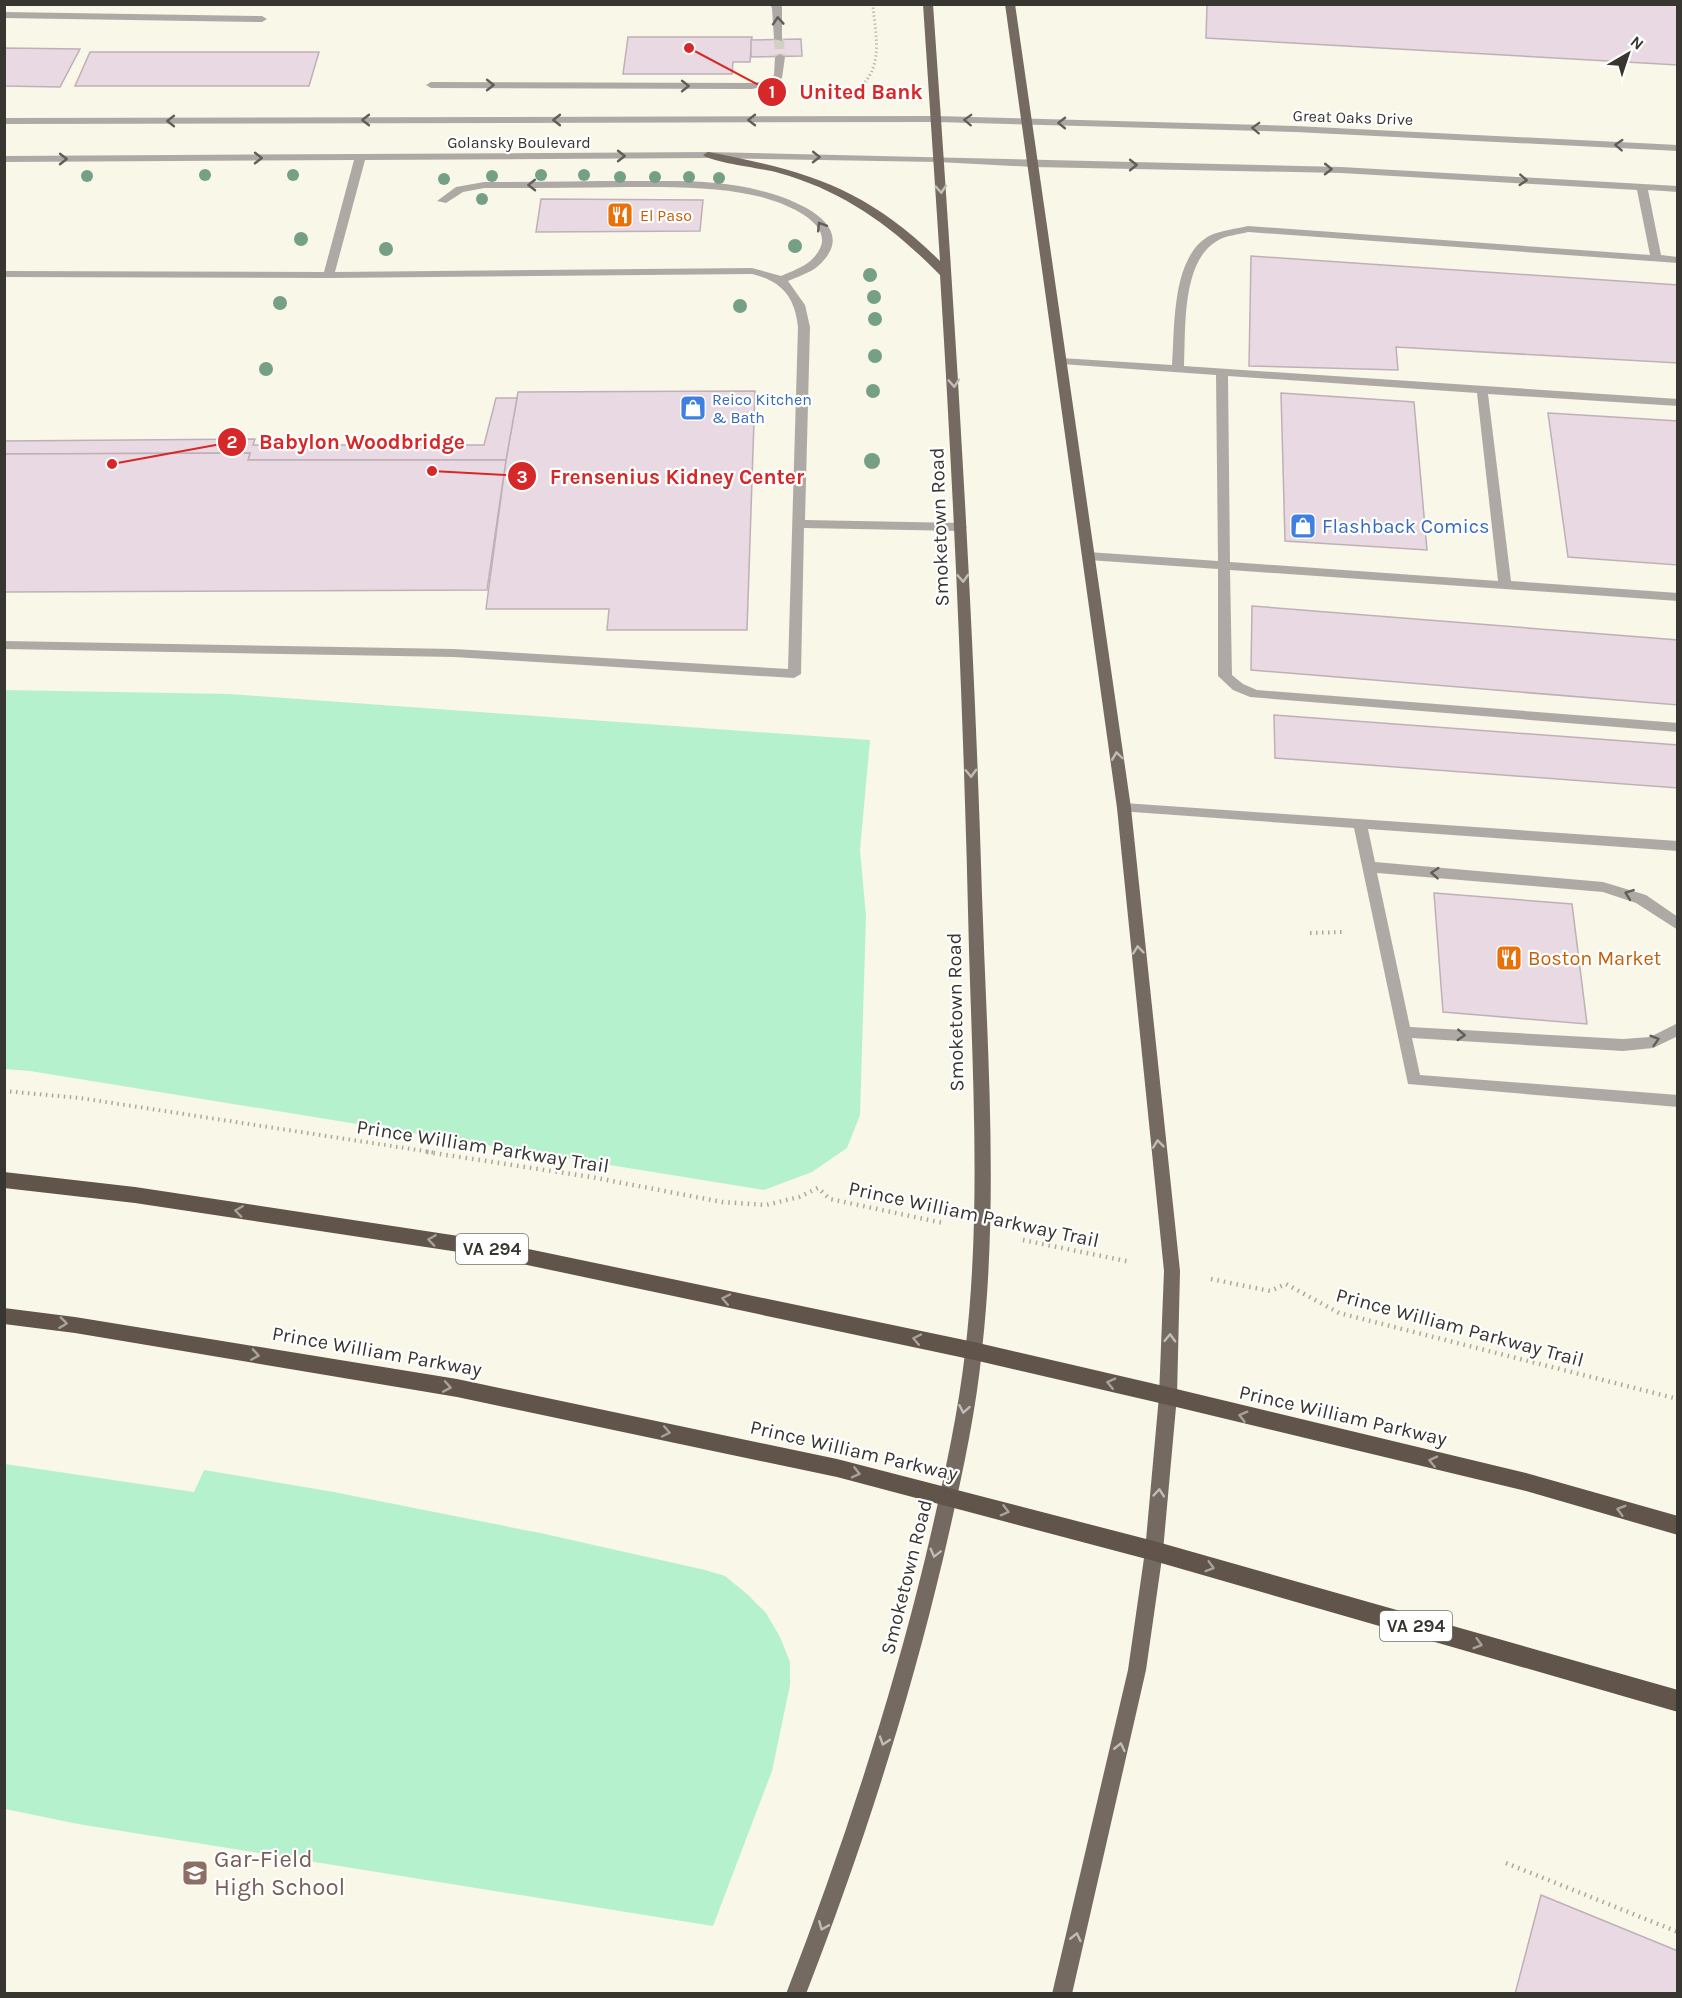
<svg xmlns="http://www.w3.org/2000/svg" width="1682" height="1998" viewBox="0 0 1682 1998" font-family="Karla,sans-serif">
<rect width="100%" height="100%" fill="#f9f7e7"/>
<g fill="#b6f1ce">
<polygon points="4,690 229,694 870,740 860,850 866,916 860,1115 847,1148 812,1172 764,1190 30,1071 5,1069"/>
<polygon points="5,1464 194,1492 204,1470 334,1492 545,1534 705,1570 725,1576 747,1594 766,1613 780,1637 790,1662 790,1685 772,1771 713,1926 78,1824 5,1809"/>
</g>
<g fill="#e9d9e2" stroke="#bfb0b8" stroke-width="1.5">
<polygon points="1207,4 1678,4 1678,65 1206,38"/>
<polygon points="628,37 752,37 750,62 733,62 732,74 623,74"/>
<polygon points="801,39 802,56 751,57 751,40"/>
<polygon points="4,48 80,49 60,87 4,86"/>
<polygon points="90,52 319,52 309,86 75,86"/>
<polygon points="541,199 703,200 700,231 536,232"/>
<polygon points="1251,256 1678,285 1678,363 1396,347 1398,370 1249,366"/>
<polygon points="755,391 747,630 607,630 609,609 486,609 506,460 518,392"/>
<polygon points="1281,393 1414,402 1427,550 1285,541"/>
<polygon points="496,398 517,398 506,460 248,460 250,453 4,454 4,441 255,439 253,445 484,445"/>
<polygon points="1548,413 1678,421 1678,565 1568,557"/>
<polygon points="250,453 248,460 506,460 487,590 4,592 4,454"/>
<polygon points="1252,606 1678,640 1678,705 1251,670"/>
<polygon points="1274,715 1678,745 1678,788 1275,758"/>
<polygon points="1434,893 1572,904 1587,1024 1443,1012"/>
<polygon points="1541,1895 1678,1951 1678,1994 1515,1994"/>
</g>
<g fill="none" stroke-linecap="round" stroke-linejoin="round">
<polyline stroke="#d2d0c2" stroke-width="10" stroke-dasharray="10 5" stroke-linecap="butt" points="779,39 780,57"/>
<path stroke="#aba99d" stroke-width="3" stroke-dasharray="1 3" stroke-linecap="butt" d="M865,82C883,61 875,31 873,6"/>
<g stroke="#aba99d" stroke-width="4" stroke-dasharray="1.5 4.5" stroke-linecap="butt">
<polyline points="1310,933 1342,932"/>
<polyline points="4,1091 80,1098 437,1153"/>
</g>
<g stroke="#aba99d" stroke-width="4.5" stroke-dasharray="1.5 5" stroke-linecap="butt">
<polyline points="427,1152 591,1177 722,1202 766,1205 799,1197 818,1188 830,1199 943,1223"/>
<polyline points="1023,1240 1131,1262"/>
<polyline points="1211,1279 1270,1291 1286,1284 1339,1313 1678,1399"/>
<polyline points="1506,1863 1678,1932"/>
</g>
<g fill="#afa9a5" fill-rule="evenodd">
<polygon points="770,4 780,4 782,7 782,41 774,39 772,8"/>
<polygon points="4,12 262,16 267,19 262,22 4,18"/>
<polygon points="780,54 785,57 782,78 771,85 752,89 431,88 426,85 431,82 752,83 765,81 774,75 775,57"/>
<polygon points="936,116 1295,126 1678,145 1678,151 1295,132 936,122 4,124 4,118"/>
<path d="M708,152L1341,167L1678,186V192L1648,190L1661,255L1678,257V263L1248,232C1238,235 1226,235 1217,241C1181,262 1186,330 1184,366L1678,399V406L1488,394L1511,581L1678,593V601L1230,570L1232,675L1243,684L1257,690L1678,723V732L1250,697L1233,690L1218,676V569L1088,560L1082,556L1088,552L1218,561L1216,375L1061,364L1055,361L1061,358L1172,365C1175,327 1171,255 1211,235C1223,230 1236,229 1248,226L1650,255L1637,190L1341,173L1033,167L938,162L708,158L365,160L335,272L752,268L781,276C790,272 801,268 809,262C850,227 784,202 757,196C713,186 669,187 625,187C578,188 531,188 484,188L463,192L446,203L437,201L456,187L484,182C533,182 581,181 630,181C674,181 719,179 762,191C794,199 864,226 817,267C809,273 797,277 788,281L805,305L810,327L805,520L961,523L967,527L961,531L804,528L801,674L794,678L454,657L4,649V641L454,649L788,669L798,327C795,297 782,281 752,274L329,278L4,277V271L324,272L354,160L4,162V156ZM1228,376L1477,393L1498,581L1230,562Z"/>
<polygon points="1124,803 1678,841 1678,851 1368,829 1375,862 1603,882 1646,895 1678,917 1678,930 1636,903 1603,892 1377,873 1410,1027 1623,1039 1650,1037 1678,1023 1678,1036 1653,1048 1623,1051 1412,1038 1420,1075 1678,1095 1678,1107 1408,1084 1354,828 1119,811 1117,808"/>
</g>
<g fill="#746a62" fill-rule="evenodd">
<path d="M923,4H933C954,301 973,597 982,895C987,1046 999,1199 982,1350C975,1420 959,1490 943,1559C908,1707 861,1852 806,1994H786C841,1852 889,1707 925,1559C941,1491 957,1422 965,1353C981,1219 973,1084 969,950C964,724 954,499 940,275C893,227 844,191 779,173C762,168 713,163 703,155L708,152C808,171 866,188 940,261Z"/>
<polygon points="1005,4 1015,4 1131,808 1180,1271 1177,1396 1163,1551 1146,1670 1072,1994 1052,1994 1128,1670 1145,1551 1159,1396 1164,1271 1117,808"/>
</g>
<g fill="#60544b" fill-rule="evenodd">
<polygon points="4,1172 135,1187 485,1240 974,1342 1168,1387 1526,1473 1678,1516 1678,1535 1526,1491 1168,1405 974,1360 485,1256 135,1203 4,1188"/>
<polygon points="4,1308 75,1317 457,1379 837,1459 1154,1541 1678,1690 1678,1712 1154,1561 837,1477 457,1397 75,1333 4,1324"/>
</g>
</g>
<g fill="#75a086">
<circle cx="205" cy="175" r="6"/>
<circle cx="293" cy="175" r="6"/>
<circle cx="541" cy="175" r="6"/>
<circle cx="584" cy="175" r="6"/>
<circle cx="87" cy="176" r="6"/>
<circle cx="492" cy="176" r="6"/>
<circle cx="620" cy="177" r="6"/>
<circle cx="655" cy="177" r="6"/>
<circle cx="689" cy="177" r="6"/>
<circle cx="719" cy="178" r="6"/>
<circle cx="444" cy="179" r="6"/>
<circle cx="482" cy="199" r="6"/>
<circle cx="301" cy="239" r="7"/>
<circle cx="795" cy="246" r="7"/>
<circle cx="386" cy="249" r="7"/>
<circle cx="870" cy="275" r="7"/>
<circle cx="874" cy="297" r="7"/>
<circle cx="280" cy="303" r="7"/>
<circle cx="740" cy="306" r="7"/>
<circle cx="875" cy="319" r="7"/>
<circle cx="875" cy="356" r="7"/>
<circle cx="266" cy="369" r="7"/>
<circle cx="873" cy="391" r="7"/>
<circle cx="872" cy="461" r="8"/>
</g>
<defs><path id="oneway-chevron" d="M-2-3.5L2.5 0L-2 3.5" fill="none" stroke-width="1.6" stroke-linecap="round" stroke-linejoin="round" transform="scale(1.5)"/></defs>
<g stroke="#615e59">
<use href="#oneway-chevron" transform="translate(778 21) rotate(-94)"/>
<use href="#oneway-chevron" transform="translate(490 85)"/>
<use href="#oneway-chevron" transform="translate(685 86)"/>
<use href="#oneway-chevron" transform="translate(366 120) rotate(180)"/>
<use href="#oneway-chevron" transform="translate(557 120) rotate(180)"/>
<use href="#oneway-chevron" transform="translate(752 120) rotate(180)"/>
<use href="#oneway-chevron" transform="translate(968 120) rotate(-178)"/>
<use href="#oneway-chevron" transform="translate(171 121) rotate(180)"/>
<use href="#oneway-chevron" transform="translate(1062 123) rotate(-179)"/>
<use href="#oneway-chevron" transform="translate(1256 128) rotate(-178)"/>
<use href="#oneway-chevron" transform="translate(1619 145) rotate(-177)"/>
<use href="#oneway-chevron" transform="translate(621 156)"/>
<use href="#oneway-chevron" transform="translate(816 157) rotate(1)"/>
<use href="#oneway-chevron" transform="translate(258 158)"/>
<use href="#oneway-chevron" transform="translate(63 159)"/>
<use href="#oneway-chevron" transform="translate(1133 165)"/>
<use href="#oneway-chevron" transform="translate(1328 169) rotate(1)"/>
<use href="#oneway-chevron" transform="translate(1523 180) rotate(3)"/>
<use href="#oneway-chevron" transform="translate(532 185) rotate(179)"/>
<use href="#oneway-chevron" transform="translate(821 226) rotate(-122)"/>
<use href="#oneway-chevron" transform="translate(1435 873) rotate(-176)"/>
<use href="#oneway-chevron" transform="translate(1629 894) rotate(-160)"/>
<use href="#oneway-chevron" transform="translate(1461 1035) rotate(3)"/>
<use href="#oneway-chevron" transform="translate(1655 1040) rotate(-17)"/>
</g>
<g stroke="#c0bcb8">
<use href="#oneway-chevron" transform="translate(941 189) rotate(86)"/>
<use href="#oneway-chevron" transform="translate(954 383) rotate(86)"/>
<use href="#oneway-chevron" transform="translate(963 578) rotate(88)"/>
<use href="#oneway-chevron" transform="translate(1117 756) rotate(-98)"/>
<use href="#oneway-chevron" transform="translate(971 773) rotate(88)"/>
<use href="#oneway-chevron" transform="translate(1138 950) rotate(-96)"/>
<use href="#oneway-chevron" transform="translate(1158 1144) rotate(-96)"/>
<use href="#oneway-chevron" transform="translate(1170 1338) rotate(-88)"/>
<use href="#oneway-chevron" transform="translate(964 1409) rotate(100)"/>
<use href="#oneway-chevron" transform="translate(1159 1493) rotate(-85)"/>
<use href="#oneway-chevron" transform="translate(935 1553) rotate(104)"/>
<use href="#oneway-chevron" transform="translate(884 1741) rotate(108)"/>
<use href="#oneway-chevron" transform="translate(1120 1747) rotate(-77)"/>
<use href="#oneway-chevron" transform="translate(823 1926) rotate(112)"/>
<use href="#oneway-chevron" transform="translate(1076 1937) rotate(-77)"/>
</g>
<g stroke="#a8a19c">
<use href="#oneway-chevron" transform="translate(239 1211) rotate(-172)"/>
<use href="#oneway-chevron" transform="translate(432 1240) rotate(-172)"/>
<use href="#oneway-chevron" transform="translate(726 1299) rotate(-168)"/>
<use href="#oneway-chevron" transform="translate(63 1323) rotate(7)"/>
<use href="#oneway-chevron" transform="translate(917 1339) rotate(-168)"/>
<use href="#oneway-chevron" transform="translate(255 1355) rotate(9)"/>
<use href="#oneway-chevron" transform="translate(1111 1383) rotate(-167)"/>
<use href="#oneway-chevron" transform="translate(447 1387) rotate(10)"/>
<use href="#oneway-chevron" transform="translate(1243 1416) rotate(-165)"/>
<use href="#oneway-chevron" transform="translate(666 1432) rotate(12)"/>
<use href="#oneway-chevron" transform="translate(1433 1461) rotate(-167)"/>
<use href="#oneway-chevron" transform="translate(856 1473) rotate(14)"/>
<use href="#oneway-chevron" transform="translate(1621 1510) rotate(-164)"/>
<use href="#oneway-chevron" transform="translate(1005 1511) rotate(15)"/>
<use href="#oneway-chevron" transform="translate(1210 1567) rotate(16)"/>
<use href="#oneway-chevron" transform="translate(1478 1644) rotate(16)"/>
</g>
<defs>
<symbol id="restaurant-square" viewBox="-11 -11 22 22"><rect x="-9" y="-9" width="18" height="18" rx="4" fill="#e8710a" stroke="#fff"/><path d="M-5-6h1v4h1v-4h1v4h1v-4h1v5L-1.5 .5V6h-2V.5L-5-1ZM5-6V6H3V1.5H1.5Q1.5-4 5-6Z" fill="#fff"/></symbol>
<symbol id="shop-square" viewBox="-11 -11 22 22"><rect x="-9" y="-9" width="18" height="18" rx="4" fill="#3f7fe0" stroke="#fff"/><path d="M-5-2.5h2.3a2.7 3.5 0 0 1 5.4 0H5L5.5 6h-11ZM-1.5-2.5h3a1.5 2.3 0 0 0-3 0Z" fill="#fff"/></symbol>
<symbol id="school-square" viewBox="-11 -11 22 22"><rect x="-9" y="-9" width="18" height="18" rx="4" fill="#8d6e63" stroke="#fff"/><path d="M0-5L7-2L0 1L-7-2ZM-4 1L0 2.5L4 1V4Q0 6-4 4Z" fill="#fff"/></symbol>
</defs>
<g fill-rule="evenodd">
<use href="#restaurant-square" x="605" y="200" width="30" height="30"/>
<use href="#shop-square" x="678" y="393" width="30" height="30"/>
<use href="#shop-square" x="1288" y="511" width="30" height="30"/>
<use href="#restaurant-square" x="1494" y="943" width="30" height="30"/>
<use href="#school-square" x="180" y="1858" width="30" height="30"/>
</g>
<g text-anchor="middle" stroke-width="4.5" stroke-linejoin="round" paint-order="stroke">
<g font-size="16" fill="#373630" stroke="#fff">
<text transform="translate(1353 117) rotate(2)" y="6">Great Oaks Drive</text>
<text x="519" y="148">Golansky Boulevard</text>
</g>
<g font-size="16" fill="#c56008" stroke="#fff" text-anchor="start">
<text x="640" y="221">El Paso</text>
</g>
<g font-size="16" fill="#366cbe" stroke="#fff" text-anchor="start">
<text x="712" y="405">Reico Kitchen<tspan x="712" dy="18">&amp; Bath</tspan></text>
</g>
<g fill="#fff" stroke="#73726e" stroke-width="1.5">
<rect x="456" y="1234" width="72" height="30" rx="4.5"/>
<rect x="1380" y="1611" width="72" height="30" rx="4.5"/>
</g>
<g font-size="18" font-weight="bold" fill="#373630">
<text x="492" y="1255">VA 294</text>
<text x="1416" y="1632">VA 294</text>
</g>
<g font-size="20" fill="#366cbe" stroke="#fff" text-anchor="start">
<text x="1322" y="533">Flashback Comics</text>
</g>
<g font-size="20" fill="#373630" stroke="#fff">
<text transform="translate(939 527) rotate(-92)" y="7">Smoketown Road</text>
<text transform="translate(955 1012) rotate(-91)" y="7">Smoketown Road</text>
<text transform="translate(483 1146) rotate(9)" y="7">Prince William Parkway Trail</text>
<text transform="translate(974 1214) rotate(12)" y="7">Prince William Parkway Trail</text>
<text transform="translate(1460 1327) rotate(15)" y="7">Prince William Parkway Trail</text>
<text transform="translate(377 1351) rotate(10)" y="7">Prince William Parkway</text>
<text transform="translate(1343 1415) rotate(13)" y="7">Prince William Parkway</text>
<text transform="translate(854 1450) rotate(13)" y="7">Prince William Parkway</text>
<text transform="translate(906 1577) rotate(-76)" y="7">Smoketown Road</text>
</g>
<g font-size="20" fill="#c56008" stroke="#fff" text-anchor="start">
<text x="1528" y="965">Boston Market</text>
</g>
<g font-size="24" fill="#785e54" stroke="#fff" text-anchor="start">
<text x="214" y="1867">Gar-Field<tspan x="214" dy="28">High School</tspan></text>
</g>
</g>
<path fill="none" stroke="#d62828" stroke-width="2" d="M689 48L772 92M112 464L232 442M432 471L522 476"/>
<g fill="#d62828" stroke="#fff" stroke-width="2">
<circle cx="689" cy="48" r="6"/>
<circle cx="112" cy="464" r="6"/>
<circle cx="432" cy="471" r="6"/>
<circle cx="772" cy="92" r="15"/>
<circle cx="232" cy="442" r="15"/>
<circle cx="522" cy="476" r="15"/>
</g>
<g font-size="18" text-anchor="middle" font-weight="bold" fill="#fff">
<text x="772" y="98">1</text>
<text x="232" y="448">2</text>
<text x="522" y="483">3</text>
</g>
<g font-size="21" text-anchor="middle" font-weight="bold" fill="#d62828" stroke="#fff" stroke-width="4.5" stroke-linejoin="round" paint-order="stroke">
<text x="861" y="99">United Bank</text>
<text x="362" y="449">Babylon Woodbridge</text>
<text x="677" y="484">Frensenius Kidney Center</text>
</g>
<rect width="1682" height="1998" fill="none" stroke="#373630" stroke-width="12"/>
<g transform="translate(1628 54) rotate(39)" stroke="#ffffff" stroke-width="4.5" paint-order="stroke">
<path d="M0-4.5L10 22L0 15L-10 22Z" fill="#373630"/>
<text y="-9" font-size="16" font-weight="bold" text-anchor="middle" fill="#373630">N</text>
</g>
</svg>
